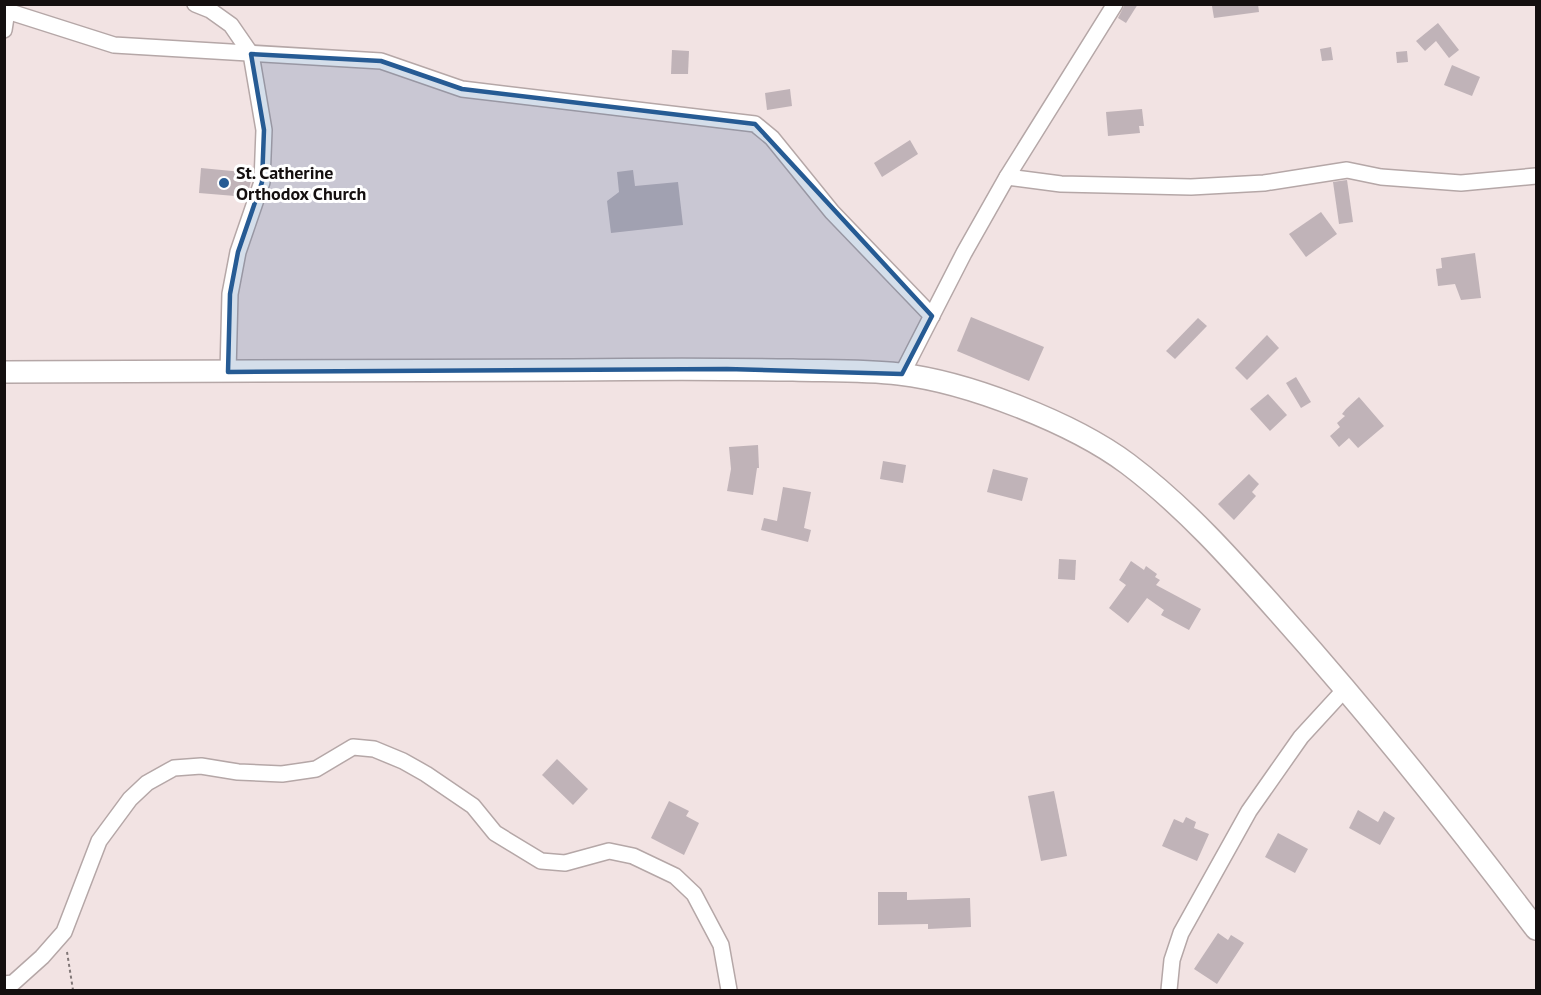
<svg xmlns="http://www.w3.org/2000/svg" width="1541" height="995" viewBox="0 0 1541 995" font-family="'PT Sans',sans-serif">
<rect width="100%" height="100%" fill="#f2e3e3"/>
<g fill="#c0b3b8">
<polygon points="1125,4 1138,4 1126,23 1118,18"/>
<polygon points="1218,4 1258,4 1259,12 1214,18 1212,6"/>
<polygon points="1438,23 1459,50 1449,58 1436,41 1425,51 1416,41"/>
<polygon points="1331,47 1333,60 1322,61 1320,49"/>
<polygon points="672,50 689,51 688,74 671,74"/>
<polygon points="1407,51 1408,62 1397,63 1396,52"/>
<polygon points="1452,65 1480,77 1472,96 1444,85"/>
<polygon points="790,89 792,106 767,110 765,93"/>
<polygon points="1142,109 1144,126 1139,126 1140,133 1108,136 1106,112"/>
<polygon points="910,140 918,154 882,177 874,163"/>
<polygon points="201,168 253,173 247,197 199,193"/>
<polygon points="633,170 635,186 678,182 683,225 611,233 607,201 619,192 617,172"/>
<polygon points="1347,180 1353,222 1339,224 1333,182"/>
<polygon points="1321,212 1337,234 1306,257 1289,234"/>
<polygon points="1475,253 1481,298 1461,300 1455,284 1438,286 1436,269 1442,268 1441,258"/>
<polygon points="971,317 1044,347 1029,381 957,351"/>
<polygon points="1198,318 1207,326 1175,359 1166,351"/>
<polygon points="1267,335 1279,348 1247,380 1235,368"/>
<polygon points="1296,377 1311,402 1301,408 1286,383"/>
<polygon points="1268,394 1287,415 1270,431 1250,409"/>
<polygon points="1359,397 1384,426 1358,448 1349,438 1339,447 1330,436 1340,427 1337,423 1345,416 1342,414 1346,409"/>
<polygon points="758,445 759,468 757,468 753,495 727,491 731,469 729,447"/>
<polygon points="883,461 906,465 903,483 880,479"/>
<polygon points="993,469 1028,478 1022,501 987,492"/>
<polygon points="1249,474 1259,484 1252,492 1256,496 1234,520 1218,504"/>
<polygon points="783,487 811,492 804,528 811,530 808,542 761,530 764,518 777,521"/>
<polygon points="1059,559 1076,560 1075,580 1058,579"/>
<polygon points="1131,561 1144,570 1146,566 1157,574 1155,577 1160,580 1156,585 1201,609 1189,630 1161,615 1164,610 1147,598 1128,623 1109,608 1126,585 1119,580"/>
<polygon points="557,759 588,789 573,805 542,775"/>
<polygon points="1054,791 1067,856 1041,861 1028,796"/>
<polygon points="669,801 689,811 686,816 699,823 684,855 651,838"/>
<polygon points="1358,810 1378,822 1384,811 1395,818 1380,845 1349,828"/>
<polygon points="1186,817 1196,822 1194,828 1209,834 1197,861 1162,846 1174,819 1183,823"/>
<polygon points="1278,833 1308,849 1295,873 1265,857"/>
<polygon points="878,892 907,892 907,900 970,898 971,927 928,929 928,924 878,925"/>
<polygon points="1218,933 1228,940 1231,935 1244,943 1217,984 1194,969"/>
</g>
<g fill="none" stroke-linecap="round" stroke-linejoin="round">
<defs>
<g id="street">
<polyline points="195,4 210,10 231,25 251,54 264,130 262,182 238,252 230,294 228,372"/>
<polyline points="4,10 114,45 381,61 462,89 755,124 772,138 832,212 932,316"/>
<polyline points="4,30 7,11"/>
<polyline points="1007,177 1061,184 1191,187 1264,183 1347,170 1381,177 1461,183 1536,176"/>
<polyline points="902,374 964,253 1007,177 1115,4"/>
<polyline points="4,984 13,983 42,957 64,932 99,841 130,799 147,783 174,768 201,766 238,772 282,774 316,769 353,747 374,749 403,761 426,774 473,806 495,833 541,861 565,863 609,851 633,856 675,876 694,894 721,945 729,990"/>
<polyline points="1169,990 1172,960 1181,933 1249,811 1301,737 1346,688"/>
</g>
<path id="secondary" d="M4,372C193,372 382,371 571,370C645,369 719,369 793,370C828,371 864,370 899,374C968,382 1073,423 1128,464C1185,507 1232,560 1279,613C1370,715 1454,820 1536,929"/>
</defs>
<use href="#street" stroke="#b5a7a7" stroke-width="18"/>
<use href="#secondary" stroke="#b5a7a7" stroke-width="24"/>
<polyline stroke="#817777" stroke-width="2" stroke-dasharray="3 3" stroke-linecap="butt" points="67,952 73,990"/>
<use href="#street" stroke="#fff" stroke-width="15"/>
<use href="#secondary" stroke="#fff" stroke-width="21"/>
</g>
<path fill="#265b94" fill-opacity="0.2" stroke="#265b94" stroke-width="4.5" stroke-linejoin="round" d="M251,54L381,61L462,89L755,124L932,316L902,374L727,369L228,372L230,294L238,252L262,182L264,130Z"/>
<circle fill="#265b94" stroke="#fff" stroke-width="2" cx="224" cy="183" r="6"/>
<g text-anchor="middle" stroke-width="6" stroke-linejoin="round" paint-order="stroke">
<g font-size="18" font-weight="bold" fill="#140f0f" stroke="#fff" text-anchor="start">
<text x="236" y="179">St. Catherine<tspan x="236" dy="21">Orthodox Church</tspan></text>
</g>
</g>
<rect width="1541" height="995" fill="none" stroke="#140f0f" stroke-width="12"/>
</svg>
